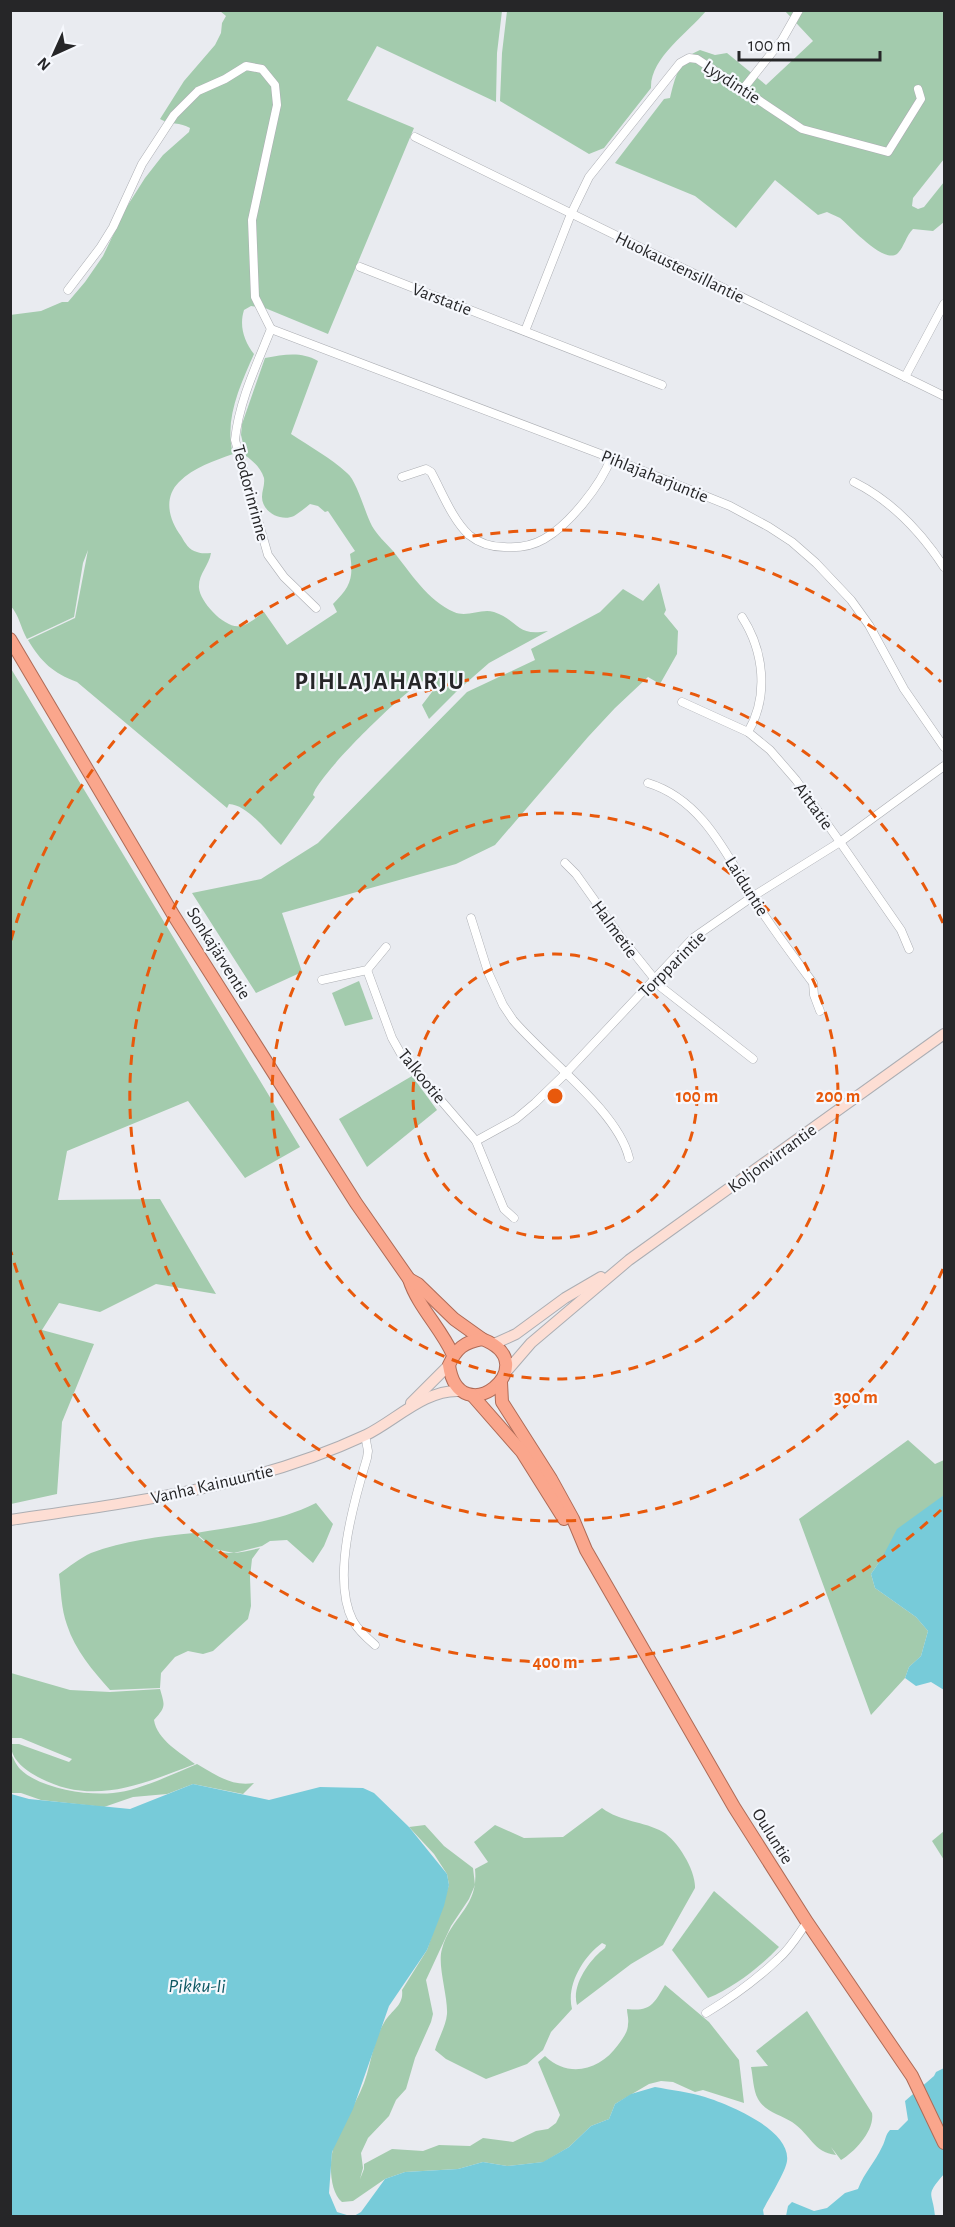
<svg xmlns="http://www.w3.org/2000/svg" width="955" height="2227" viewBox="0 0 955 2227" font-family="'Alegreya Sans',sans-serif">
<rect width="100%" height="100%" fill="#e9ebf0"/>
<g fill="#a3cbad">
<path d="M220,11H502L497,53L496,102L377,46L347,100L414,128L328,334L265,308L251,306L244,310C239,326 244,341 254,354C240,386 224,419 233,454C214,461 194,467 179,482C163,498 169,520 181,536C185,543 189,550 197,552C201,554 207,553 211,553C209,566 198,574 199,588C200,602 225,629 240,626C248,625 257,617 264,612L287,645L337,612L333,604C350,587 354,579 350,554L355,551L328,511L325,512L318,506L310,504C305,508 299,513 294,516C281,522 262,512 262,497C262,490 265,485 264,478C261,468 253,461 246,456L241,435L242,424L265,358C284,355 300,351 318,361L291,434C309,446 331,458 347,473C357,481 365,513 372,526C377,535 386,543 393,551C410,572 428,601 454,612C467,618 481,608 494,612C520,621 515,637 548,631L489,663L457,691L429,719L422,705L435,688L437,678C434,678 430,678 427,679C407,687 318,775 313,795L315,797L281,845C267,832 248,805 229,804L227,808L77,682C53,673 41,662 28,640L75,618L88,550L83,563L74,617L27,639C20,626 20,617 10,605V315L41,311L62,302H68L85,282L103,256L126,208L145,178L163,155L189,132L190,128C181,122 169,125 160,119L184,81L215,45L221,33L222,23L226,16Z"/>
<path d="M507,11V10L706,11C688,33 650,58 651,88L604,148L589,154L500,101L502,53Z"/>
<path d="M785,11H944V159L913,198L912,206L918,209L924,207L944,182V222L933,231L913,229C906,236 904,247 898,253C885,266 850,226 840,218C836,216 831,214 827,212L818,215L775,180L736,228L695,196L615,163L664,99L670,98C675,78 679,58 700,50L715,55L727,53L766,85L813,41Z"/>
<polygon points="659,583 666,610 664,614 678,631 677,654 660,684 648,677 615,708 588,737 495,845 456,864 282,913 302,972 256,993 192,893 261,879 318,843 467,692 535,660 531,649 600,612 623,589 643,601"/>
<polygon points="10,667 300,1147 245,1178 188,1101 67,1151 58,1200 160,1199 216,1294 156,1284 100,1312 59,1303 42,1330 94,1344 62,1422 57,1494 11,1504"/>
<polygon points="359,981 373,1019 345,1026 332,993"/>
<polygon points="412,1076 437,1110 367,1167 339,1119"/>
<polygon points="908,1440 935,1464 944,1460 944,1495 882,1558 871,1574 875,1588 916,1617 928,1631 921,1656 909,1667 905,1678 871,1715 799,1519"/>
<path d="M316,1503L333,1524L324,1546L313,1563L287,1540L270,1541L262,1546L234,1553L214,1549L196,1533C236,1526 279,1522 316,1503Z"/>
<path d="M194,1533C222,1557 225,1556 260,1548L252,1559L250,1577L251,1606L248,1619L213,1651L203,1654L188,1651L175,1657L161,1673L160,1688L110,1690C93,1671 75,1650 67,1625C61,1609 61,1590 59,1574C69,1567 80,1558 91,1553C123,1541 160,1536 194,1533Z"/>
<path d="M11,1673L70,1690L110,1692L160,1689C165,1706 166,1707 154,1720C157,1740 181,1753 195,1764C138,1786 88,1808 31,1773C21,1767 10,1756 11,1744H19L69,1762L72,1759L21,1738H11Z"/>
<path d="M10,1752C13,1757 16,1765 20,1769C39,1788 86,1796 113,1793C138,1791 173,1774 197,1764C216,1775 232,1787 254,1783L243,1794L193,1784L167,1794L133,1797L104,1807L41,1800L21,1793H11Z"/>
<path d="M602,1808C620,1822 644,1821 663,1832C678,1841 696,1871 695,1888L663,1945L631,1964L577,2005C571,1985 590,1959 605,1948L606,1945L602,1943C583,1957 566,1985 572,2009L551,2032L543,2050L527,2064L486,2079L446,2059L435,2050C438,2039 446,2026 447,2014C448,1996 437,1965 442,1949C451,1916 479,1908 475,1869L488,1862L474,1842L495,1825L524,1838L563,1837Z"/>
<path d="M425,1825L444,1846L473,1868L475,1885L469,1899L451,1926L426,1980L433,2014L431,2022L415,2058L406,2089L396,2100L389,2116L368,2138L361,2153L363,2168L360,2179L364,2169V2164L392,2149L423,2151L439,2145L470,2146L483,2138L513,2142L536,2131L548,2129L556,2123L560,2115L538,2062L545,2056C569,2079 600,2070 618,2045C623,2038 628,2032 628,2024C629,2019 627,2014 627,2009C650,2012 654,2004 665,1985L709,2022L739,2060L744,2103L703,2090L695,2092L673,2082L661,2081L649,2084L615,2104L609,2119L591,2126L569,2147L544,2162L507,2166L483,2162L458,2169L405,2172L385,2179L353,2201L342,2202C329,2191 329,2161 334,2145C343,2121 360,2099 367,2074C372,2056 375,2037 385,2021C392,2010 404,2005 402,1990L427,1950L449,1885L447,1874L434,1854L409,1827Z"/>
<polygon points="944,1831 944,1860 932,1841"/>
<path d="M714,1891L779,1947C760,1967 733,1988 708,1998L672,1950Z"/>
<path d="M807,2011L872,2113C875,2130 855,2152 841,2160L831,2147L836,2155C813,2152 811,2135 792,2122C781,2115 765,2112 758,2099C753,2090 753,2076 751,2067L768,2066L756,2051Z"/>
</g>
<g fill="#77cbd9">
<polygon points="944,1495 944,1690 931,1682 916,1686 905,1678 909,1667 921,1656 928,1631 916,1617 875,1588 871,1574 882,1558 897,1529"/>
<polygon points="193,1784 269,1800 320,1787 363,1788 374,1793 409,1827 447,1874 449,1885 444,1906 427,1950 389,2006 353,2109 332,2152 329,2193 337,2212 350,2216 11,2216 11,1794 29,1799 130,1809"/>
<path d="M944,2068V2174C924,2197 933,2191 935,2216H786L788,2206L792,2202L814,2211L827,2208L845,2193L858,2189C864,2173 875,2162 882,2147C886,2140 885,2135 890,2130H898L908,2120L905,2101L934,2076L936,2072Z"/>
<path d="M655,2087C671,2090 689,2092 705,2097C730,2105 791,2130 787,2161C786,2171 768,2200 763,2210L764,2216H354L361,2212L385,2179L405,2172L458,2169L483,2162L507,2166L543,2162L569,2147L591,2126L609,2119L615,2104L631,2094Z"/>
</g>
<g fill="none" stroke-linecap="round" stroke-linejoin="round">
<defs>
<g id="minor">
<polyline points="743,89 782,40 799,10"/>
<polyline points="415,137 944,396"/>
<polyline points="360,267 662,385"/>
<polyline points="68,290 100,248 113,227 142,164 174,115 198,91 225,79 246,66 262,69 275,85 277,105 252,220 255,297 271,329"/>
<polyline points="271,329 611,458 730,506 769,527 792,542 816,563 851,600 869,625 904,689 944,747"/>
<path d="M271,329C257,364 239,401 235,440L268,555L284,577L316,608"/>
<polyline points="525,331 571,214 589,177 680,63 689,58 697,59 802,129 888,152 921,99 918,89"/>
<polyline points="905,377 944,304"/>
<path d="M402,477L426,469L431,472C442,492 452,519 469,535C479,543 491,547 504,547C517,548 532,546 544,539C569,525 601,485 611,458"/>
<path d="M854,482C892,501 921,532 944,567"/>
<path d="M742,617C764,651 769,696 748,732"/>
<polyline points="682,702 748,732 770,750 796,780 840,842 901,930 909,949"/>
<path d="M648,783C704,800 728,858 757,904C774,931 794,957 813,983L814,995L820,1011"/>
<polyline points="565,863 576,874 620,936 661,987 753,1059"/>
<path d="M471,918L488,972L503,1005L513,1020C545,1058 618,1111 629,1158"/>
<polyline points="367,970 392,1038 401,1054 476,1141 504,1209 514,1218"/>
<polyline points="322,980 367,970 386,947"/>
<polyline points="476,1141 516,1119 535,1103 565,1074 693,938 752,897 840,842 944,766"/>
<path d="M365,1435L368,1451L367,1458C354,1501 331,1579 353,1621C358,1630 368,1639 375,1645"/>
<path d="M706,2013C731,1998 757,1979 778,1959C790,1949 798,1935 807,1922"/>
</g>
<g id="secondary">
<polyline points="494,1344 516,1334 565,1298 601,1277"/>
<polyline points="506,1372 531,1343 629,1260 944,1034"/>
<polyline points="411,1403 449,1365"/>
<path d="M10,1520C133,1502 252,1488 366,1435C395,1421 425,1389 460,1391"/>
</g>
<g id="trunk">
<path d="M10,639L174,916L356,1203L409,1279C418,1307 441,1328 453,1355"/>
<polyline points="409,1279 418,1284 454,1319 482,1339"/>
<path d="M482,1339C548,1364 459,1435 449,1365C456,1349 464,1342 482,1339Z"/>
<polyline points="501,1382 502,1402 551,1479 573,1519 586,1550 734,1807 807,1922 912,2076 944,2143"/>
<polyline points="472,1395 522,1452 564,1519"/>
</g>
</defs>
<use href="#minor" stroke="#acaeb3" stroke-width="9"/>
<use href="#secondary" stroke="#acaeb3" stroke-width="12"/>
<use href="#trunk" stroke="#ae6b57" stroke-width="14"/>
<use href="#minor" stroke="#fff" stroke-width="8"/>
<use href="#secondary" stroke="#fdded4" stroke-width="10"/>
<use href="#trunk" stroke="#faa68c" stroke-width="12"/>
</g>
<g fill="none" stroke="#e8590c" stroke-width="3" stroke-dasharray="10 8">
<circle cx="555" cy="1096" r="142"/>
<circle cx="555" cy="1096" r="283"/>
<path d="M943 1269A425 425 0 1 1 943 923"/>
<path d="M941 1510A566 566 0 0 1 11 1252M11 940A566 566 0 0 1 941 682"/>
</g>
<g text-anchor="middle" stroke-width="4.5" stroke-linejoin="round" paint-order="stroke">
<g font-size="18" fill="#262628" stroke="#f6f8fd">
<text transform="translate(732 82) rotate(33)" y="6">Lyydintie</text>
<text transform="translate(680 267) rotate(26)" y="6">Huokaustensillantie</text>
<text transform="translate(442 299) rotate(21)" y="6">Varstatie</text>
<text transform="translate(655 476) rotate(22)" y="6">Pihlajaharjuntie</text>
<text transform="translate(251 493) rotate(75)" y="6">Teodorinrinne</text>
<text transform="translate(814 806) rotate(54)" y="6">Aittatie</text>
<text transform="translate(747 886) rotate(58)" y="6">Laiduntie</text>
<text transform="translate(615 929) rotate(54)" y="6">Halmetie</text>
<text transform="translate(219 953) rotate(58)" y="6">Sonkajärventie</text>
<text transform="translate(672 964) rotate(-45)" y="6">Torpparintie</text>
<text transform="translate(422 1076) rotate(51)" y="6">Talkootie</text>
<text transform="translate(772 1158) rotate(-36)" y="6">Koljonvirrantie</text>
<text transform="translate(212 1484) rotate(-13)" y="6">Vanha Kainuuntie</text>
<text transform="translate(773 1836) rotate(58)" y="6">Ouluntie</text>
</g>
<g font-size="20" font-style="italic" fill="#0d5762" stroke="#f6f8fd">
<text x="197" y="1992">Pikku-Ii</text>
</g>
<g font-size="24" font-weight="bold" letter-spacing="1.5" fill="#262628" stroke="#f6f8fd">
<text x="380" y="689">PIHLAJAHARJU</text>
</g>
</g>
<circle cx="555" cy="1096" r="9" fill="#e8590c" stroke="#f6f8fd" stroke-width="3"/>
<g font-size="18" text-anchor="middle" font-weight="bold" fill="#e8590c" stroke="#f6f8fd" stroke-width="4.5" stroke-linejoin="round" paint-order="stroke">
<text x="697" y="1102">100 m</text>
<text x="838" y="1102">200 m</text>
<text x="856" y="1403">300 m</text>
<text x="555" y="1668">400 m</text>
</g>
<rect width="955" height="2227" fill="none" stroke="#262628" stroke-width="24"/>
<g transform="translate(54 54) rotate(225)" stroke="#f6f8fd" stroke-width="4.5" paint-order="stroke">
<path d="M0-4.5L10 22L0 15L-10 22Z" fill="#262628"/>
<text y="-9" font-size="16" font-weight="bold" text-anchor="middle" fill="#262628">N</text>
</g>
<path d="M739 51v9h141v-9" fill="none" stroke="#262628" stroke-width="3"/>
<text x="748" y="51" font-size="18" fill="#262628" stroke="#f6f8fd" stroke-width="4.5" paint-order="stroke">100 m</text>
</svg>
